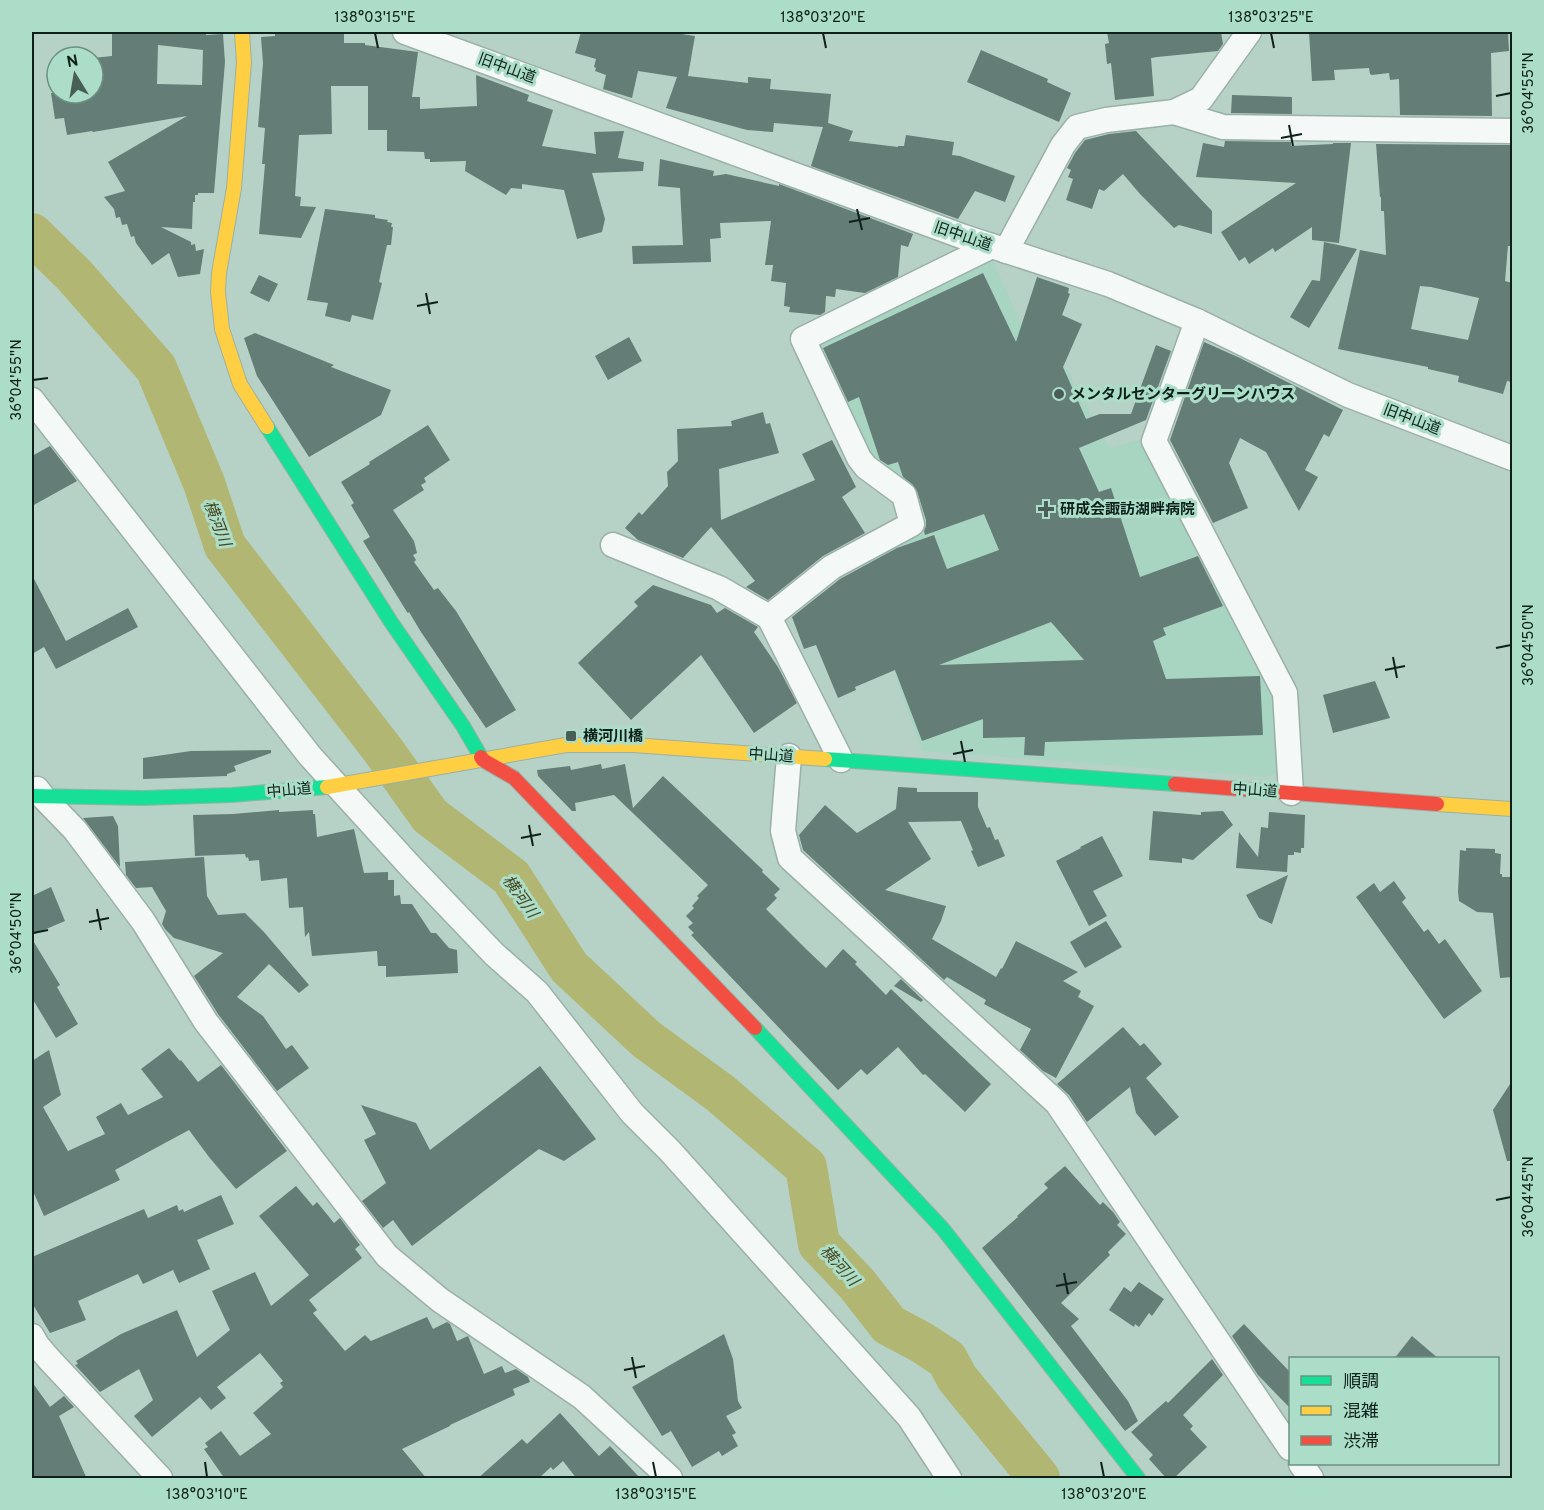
<svg xmlns="http://www.w3.org/2000/svg" width="1544" height="1510" viewBox="0 0 1544 1510" font-family="Overpass,'Noto Sans JP',sans-serif">
<rect width="100%" height="100%" fill="#b6d2c6"/>
<polygon fill="#a8d4c2" points="990,255 1030,342 1052,342 1109,448 1142,439 1145,450 1210,564 1269,685 1275,709 1277,773 1266,777 922,751 856,563 918,528 874,465 814,337"/>
<g fill="none" stroke-linecap="round" stroke-linejoin="round">
<polyline stroke="#b1b773" stroke-width="42" points="32,234 74,275 156,368 204,483 225,546 383,750 430,816 511,877 569,967 646,1039 720,1093 806,1167 819,1244 857,1284 889,1325 921,1342 947,1359 957,1378 1039,1478"/>
</g>
<g fill="#647d76" fill-rule="evenodd">
<path d="M112,32H206V35L223,34L225,62L214,193H198V195H195V202H193L192,229L161,227L191,242V245L195,244L196,251L204,249L200,274L178,277L169,253L152,265L136,243L134,236L131,237L127,224L122,225L120,217L116,218L114,209L104,197L125,191L108,162L187,116L93,132L92,131L67,135L64,118L55,119L51,93H93V58L112,56ZM158,45L203,50L202,85L157,84Z"/>
<polygon points="275,32 344,32 344,43 365,43 365,45 418,52 412,97 420,97 420,109 477,106 476,75 529,95 527,101 553,110 542,146 596,154 594,132 624,131 618,158 644,162 643,171 592,173 605,219 602,232 577,239 564,190 522,184 522,189 511,188 506,195 465,171 466,161 430,162 430,159 425,159 424,152 387,151 387,130 368,130 368,86 331,86 332,134 299,135 295,196 301,197 300,206 316,207 301,238 259,234 265,164 262,164 265,128 258,127 263,63 261,37 275,36"/>
<polygon points="581,32 668,32 695,36 688,76 748,83 748,77 771,79 770,89 831,94 828,123 853,131 849,141 898,147 898,146 904,146 906,135 954,142 952,155 960,156 1015,176 1005,202 975,191 958,219 811,166 823,127 774,123 773,132 747,130 666,108 677,77 638,71 632,98 603,89 606,75 595,71 596,68 594,67 596,59 575,53"/>
<polygon points="1107,32 1221,32 1223,44 1218,51 1157,57 1151,58 1154,96 1115,100 1111,63 1107,64 1105,44 1109,43"/>
<polygon points="1309,32 1508,32 1509,51 1491,53 1492,116 1400,115 1399,79 1390,80 1389,73 1372,75 1370,74 1369,68 1334,70 1335,80 1312,81"/>
<polygon points="981,50 1048,79 1047,82 1071,93 1059,122 967,82"/>
<polygon points="1232,95 1292,97 1292,114 1231,113"/>
<polygon points="1136,131 1212,211 1212,234 1179,225 1174,228 1140,194 1123,174 1104,191 1099,189 1092,209 1066,200 1073,179 1068,177 1071,170 1067,168 1075,153 1085,140 1109,134"/>
<polygon points="1225,141 1291,142 1291,146 1333,144 1333,143 1351,143 1339,243 1312,240 1312,227 1275,252 1273,248 1249,264 1245,257 1239,261 1221,232 1296,183 1196,177 1203,143 1224,147"/>
<path d="M1376,144L1510,145V164L1512,163V246H1508L1505,281L1512,283V382L1507,381L1503,394L1458,382L1459,376L1428,369V367L1338,349L1360,250L1386,255L1384,211H1381V197H1380ZM1420,286L1431,287L1479,298L1468,340L1411,329Z"/>
<polygon points="660,159 714,171 713,176 726,174 779,186 779,184 913,234 908,247 901,245 898,277 865,293 836,289 835,297 826,296 825,312 820,315 789,312 790,307 784,306 786,283 771,281 773,265 765,265 771,221 720,223 721,238 710,239 711,262 633,264 632,246 683,245 680,188 658,186"/>
<polygon points="325,209 375,215 375,218 388,220 387,222 392,223 391,227 393,227 391,245 387,245 379,282 382,283 373,320 352,315 350,322 325,316 328,303 307,300"/>
<polygon points="1324,242 1357,249 1309,328 1290,317 1312,280 1320,281"/>
<path d="M983,273L1016,342L1037,277L1069,288L1068,293L1070,294L1062,315L1082,324L1063,367L1086,419L1100,414H1131L1156,345L1171,351L1146,420L1079,448L1099,492L1111,488L1140,577L1198,556L1223,606L1163,628L1166,635L1153,641L1166,679L1260,676L1263,735L1045,742L1044,756L1024,755L1025,737L983,738V719L922,741L895,670L855,687L856,690L838,698L816,645L804,649L792,617L840,579L897,548L934,535L947,569L999,550L984,514L925,535L924,531L926,526V520L917,491L912,484L903,477L898,462L888,465L880,460L859,397L848,402L823,348ZM1051,622L1084,660L939,665Z"/>
<polygon points="259,275 278,284 269,302 250,293"/>
<polygon points="255,333 334,365 331,367 391,390 381,415 309,457 257,376 244,338"/>
<polygon points="629,337 642,361 608,380 595,356"/>
<polygon points="1204,342 1240,358 1343,410 1329,437 1324,434 1305,470 1318,477 1299,511 1266,452 1240,438 1229,463 1248,508 1213,523 1170,440"/>
<polygon points="763,412 766,424 770,423 779,453 719,469 721,520 815,480 802,454 832,440 856,487 842,497 865,533 823,556 768,600 746,587 755,581 711,527 683,558 638,540 625,528 639,512 642,515 668,486 667,472 678,461 677,429 732,426 731,421"/>
<polygon points="428,425 450,460 424,478 426,482 421,485 424,490 393,510 414,541 417,553 413,555 416,560 414,562 434,590 438,588 456,611 516,710 486,728 421,632 409,612 408,613 407,612 363,541 370,537 351,505 354,503 341,482 370,464 369,462"/>
<polygon points="50,446 77,481 32,506 32,456"/>
<polygon points="32,575 66,641 128,608 138,627 56,669 44,647 32,654"/>
<polygon points="653,585 711,605 717,613 725,608 758,627 754,632 778,667 797,703 754,733 701,655 631,720 578,663 638,606 634,602"/>
<polygon points="1375,681 1390,718 1333,733 1323,695"/>
<polygon points="271,750 271,753 234,766 236,771 227,774 227,776 143,779 143,758 191,751"/>
<polygon points="601,764 602,769 625,764 633,808 663,776 763,870 762,872 780,889 774,895 777,898 766,909 807,950 826,968 843,949 857,962 855,964 886,995 891,989 991,1084 965,1112 925,1074 923,1075 898,1047 867,1075 861,1069 838,1090 691,935 694,933 688,927 693,923 686,916 694,908 692,906 699,898 697,896 708,885 614,795 575,803 576,811 572,811 538,776 537,770 570,766 571,770"/>
<polygon points="898,787 917,788 917,792 978,792 978,807 987,828 990,827 995,840 998,839 1005,856 978,867 971,851 973,850 961,821 908,822 931,859 885,890 946,906 941,921 932,939 996,977 1001,968 1002,969 1016,941 1078,972 1063,981 1081,991 1078,997 1094,1006 1056,1078 1043,1071 1020,1050 1031,1029 984,1004 986,1000 947,977 944,980 803,850 799,835 825,805 857,833 896,809"/>
<polygon points="279,810 279,812 313,810 313,814 315,814 317,837 354,829 364,873 388,872 388,880 394,880 394,896 400,895 401,904 412,904 431,933 436,933 449,948 457,950 458,973 386,977 386,966 378,966 377,951 312,956 309,932 305,937 303,907 289,908 287,878 261,881 259,860 249,861 248,857 246,858 245,854 195,856 193,815 233,814"/>
<polygon points="1153,811 1201,815 1201,812 1223,811 1233,825 1193,860 1182,858 1182,863 1149,860"/>
<polygon points="1269,812 1305,815 1304,848 1301,848 1301,853 1294,852 1294,855 1288,855 1287,872 1236,868 1239,832 1258,857 1261,827 1268,828"/>
<polygon points="113,816 118,826 120,867 83,818"/>
<polygon points="1102,836 1123,876 1093,891 1107,916 1089,926 1056,861 1081,848 1080,847"/>
<polygon points="1466,848 1495,849 1495,853 1501,854 1500,874 1502,874 1502,877 1512,877 1512,977 1500,978 1493,913 1477,912 1459,901 1458,892 1460,850 1466,851"/>
<polygon points="204,857 207,896 218,915 245,913 264,932 309,985 299,993 269,964 237,997 263,1016 286,1049 292,1045 309,1068 277,1091 218,1014 194,976 223,953 174,938 165,929 162,924 166,911 152,887 136,888 126,875 125,862"/>
<polygon points="1288,875 1272,924 1259,918 1246,895"/>
<polygon points="1394,881 1406,898 1402,902 1424,932 1428,929 1439,944 1445,939 1482,991 1444,1019 1356,897 1374,883 1380,892"/>
<polygon points="51,887 65,921 32,935 32,896"/>
<polygon points="1106,921 1122,947 1085,968 1070,942"/>
<polygon points="32,939 60,985 57,987 78,1024 56,1038 32,998"/>
<polygon points="901,979 923,1000 921,1002 894,986"/>
<polygon points="1123,1027 1140,1046 1144,1043 1162,1064 1146,1078 1179,1117 1155,1136 1136,1113 1130,1087 1087,1122 1069,1095 1057,1084"/>
<polygon points="169,1048 180,1061 181,1060 198,1082 221,1065 287,1151 236,1189 209,1157 189,1130 115,1170 120,1180 44,1216 32,1189 32,1061 49,1050 61,1095 43,1107 68,1151 105,1134 96,1117 121,1103 128,1115 163,1097 141,1069"/>
<polygon points="540,1066 596,1139 564,1161 539,1149 412,1246 393,1220 383,1228 362,1201 386,1183 364,1140 376,1134 361,1105 416,1123 430,1150"/>
<polygon points="1512,1081 1512,1161 1507,1161 1493,1110"/>
<polygon points="1065,1166 1100,1205 1103,1202 1113,1212 1120,1222 1117,1225 1126,1234 1108,1252 1110,1255 1061,1303 1079,1319 1071,1326 1128,1401 1138,1421 1125,1431 982,1248 1018,1217 1017,1216 1048,1188 1044,1184"/>
<polygon points="296,1186 313,1206 317,1202 334,1223 340,1218 360,1245 355,1249 362,1258 309,1300 317,1310 313,1313 345,1351 365,1335 371,1341 427,1317 433,1329 447,1322 450,1324 457,1341 468,1336 484,1374 502,1366 505,1373 516,1369 528,1377 530,1382 513,1389 515,1395 450,1425 450,1426 402,1449 427,1479 225,1479 204,1449 208,1447 205,1443 221,1431 240,1456 271,1434 253,1413 283,1387 280,1383 283,1381 260,1353 217,1387 226,1398 211,1410 200,1397 152,1437 134,1416 153,1400 139,1369 100,1392 75,1365 78,1364 76,1361 121,1334 177,1310 197,1357 230,1330 212,1291 255,1272 271,1306 309,1275 259,1216"/>
<polygon points="221,1195 234,1224 197,1240 210,1269 179,1283 173,1270 143,1284 138,1274 78,1301 86,1320 50,1333 32,1303 32,1257 144,1209 148,1218 177,1205 179,1211 183,1209 184,1212"/>
<polygon points="1139,1282 1164,1299 1152,1316 1149,1313 1139,1327 1135,1324 1134,1327 1109,1310 1124,1287 1131,1292"/>
<polygon points="1244,1324 1290,1372 1290,1408 1258,1375 1232,1336"/>
<polygon points="724,1334 733,1359 738,1401 742,1408 726,1416 736,1433 732,1435 738,1446 722,1456 719,1451 692,1467 671,1431 662,1436 632,1387"/>
<polygon points="1412,1336 1439,1359 1394,1359"/>
<polygon points="1212,1359 1223,1375 1183,1415 1193,1426 1190,1429 1207,1447 1173,1479 1167,1479 1149,1459 1153,1455 1131,1432 1166,1401 1168,1403"/>
<polygon points="32,1382 50,1407 64,1396 74,1407 59,1416 87,1479 32,1479"/>
<polygon points="560,1413 599,1456 610,1446 641,1479 577,1479 563,1461 553,1470 551,1467 538,1479 477,1479 522,1439 527,1444"/>
</g>
<g fill="none" stroke-linecap="round" stroke-linejoin="round">
<defs>
<g id="street">
<polyline points="405,32 964,237 1108,284 1197,321 1348,395 1512,458"/>
<polyline points="1174,112 1223,127 1512,131"/>
<polyline points="1006,251 1063,145 1077,127 1106,120 1174,112 1201,99 1249,32"/>
<polyline points="1197,321 1154,441 1285,693 1291,793"/>
<polyline points="32,400 310,756 410,866 494,954 537,992 632,1113 670,1151 909,1417 949,1478"/>
<polyline points="613,545 719,588 769,617"/>
<polyline points="789,756 783,831 790,858 1057,1103 1290,1448"/>
<polyline points="841,760 769,617 832,567 912,524 904,495 866,467 859,458 803,339 992,246"/>
<polyline points="37,789 43,797 75,830 143,921 206,1022 387,1256 440,1300 582,1397 670,1478"/>
<polyline points="32,1336 37,1345 48,1358 160,1478"/>
<polyline points="1301,1464 1311,1478"/>
</g>
<g id="fast">
<polyline points="267,427 391,622 463,726 481,757"/>
<polyline points="825,759 1175,784"/>
<polyline points="32,796 143,798 232,795 327,787"/>
<polyline points="755,1028 943,1229 1138,1478"/>
</g>
<g id="slow">
<polyline points="242,32 244,62 234,188 219,273 218,292 222,329 240,384 267,427"/>
<polyline points="327,787 566,745 633,745 825,759"/>
<polyline points="1437,804 1512,809"/>
</g>
<g id="jam">
<polyline points="481,757 483,760 514,778 755,1028"/>
<polyline points="1175,784 1437,804"/>
</g>
</defs>
<use href="#street" stroke="#9bb0a7" stroke-width="27"/>
<use href="#fast" stroke="#9bb0a7" stroke-width="16"/>
<use href="#slow" stroke="#9bb0a7" stroke-width="16"/>
<use href="#jam" stroke="#9bb0a7" stroke-width="16"/>
<use href="#street" stroke="#f4f8f6" stroke-width="24"/>
<use href="#fast" stroke="#16e098" stroke-width="14"/>
<use href="#slow" stroke="#ffcf43" stroke-width="14"/>
<use href="#jam" stroke="#f24e42" stroke-width="14"/>
</g>
<path fill="none" stroke="#0d2019" stroke-width="2" d="M375,33L378,48M823,33L826,48M1271,33L1274,48M1496,96L1511,93M1289,125L1293,146M1281,138L1302,134M857,209L862,230M849,222L870,218M426,293L430,314M417,306L438,302M33,380L48,378M1496,648L1511,645M1393,657L1397,678M1385,670L1405,666M961,741L965,762M953,754L973,750M529,825L533,846M521,838L541,834M97,909L101,930M89,922L109,918M33,933L48,930M1496,1200L1511,1197M1064,1273L1068,1294M1056,1286L1077,1282M632,1357L636,1378M624,1370L645,1366M205,1462L207,1477M653,1462L656,1477M1101,1462L1104,1477"/>
<g fill="#485e56" stroke="#abddc8" stroke-width="2">
<circle cx="1059" cy="394" r="6"/>
<path d="M1043 500h6v6h6v6h-6v6h-6v-6h-6v-6h6z"/>
<rect x="565" y="730" width="12" height="12" rx="3"/>
</g>
<g text-anchor="middle" stroke-width="6" stroke-linejoin="round" paint-order="stroke">
<g font-size="15" fill="#0d2019" stroke="#abddc8">
<text transform="translate(507 68) rotate(20)" y="5">旧中山道</text>
<text transform="translate(963 236) rotate(19)" y="5">旧中山道</text>
<text transform="translate(1412 419) rotate(21)" y="5">旧中山道</text>
<text transform="translate(771 755) rotate(4)" y="5">中山道</text>
<text transform="translate(289 790) rotate(-5)" y="5">中山道</text>
<text transform="translate(1255 790) rotate(4)" y="5">中山道</text>
</g>
<g font-size="15" font-weight="bold" fill="#0d2019" stroke="#abddc8" text-anchor="start">
<text x="1071" y="399">メンタルセンターグリーンハウス</text>
<text x="1060" y="514">研成会諏訪湖畔病院</text>
<text x="583" y="741">横河川橋</text>
</g>
<g font-size="16" font-style="italic" fill="#46451e" stroke="#abddc8">
<text transform="translate(218 523) rotate(69)" y="6">横河川</text>
<text transform="translate(521 896) rotate(54)" y="6">横河川</text>
<text transform="translate(840 1265) rotate(48)" y="6">横河川</text>
</g>
</g>
<rect width="1544" height="1510" fill="none" stroke="#abddc8" stroke-width="66"/>
<rect x="1289" y="1357" width="210" height="108" fill="#abddc8" stroke="#6c9182" stroke-width="1.5"/>
<rect x="1301" y="1376" width="30" height="9" fill="#16e098" stroke="#6c9182" stroke-width="1.5"/>
<text x="1343" y="1387" font-size="18" fill="#0d2019">順調</text>
<rect x="1301" y="1406" width="30" height="9" fill="#ffcf43" stroke="#6c9182" stroke-width="1.5"/>
<text x="1343" y="1417" font-size="18" fill="#0d2019">混雑</text>
<rect x="1301" y="1436" width="30" height="9" fill="#f24e42" stroke="#6c9182" stroke-width="1.5"/>
<text x="1343" y="1447" font-size="18" fill="#0d2019">渋滞</text>
<g transform="translate(75 75) rotate(349)"><circle r="28" fill="#abddc8" stroke="#6c9182" stroke-width="1.5"/>
<path d="M0-4.5L10 22L0 15L-10 22Z" fill="#485e56"/>
<text y="-9" font-size="16" font-weight="bold" text-anchor="middle" fill="#0d2019">N</text>
</g>
<rect x="33" y="33" width="1478" height="1444" fill="none" stroke="#0d2019" stroke-width="2"/>
<g font-size="15" text-anchor="middle" fill="#0d2019">
<text x="375" y="22">138°03'15"E</text>
<text x="823" y="22">138°03'20"E</text>
<text x="1271" y="22">138°03'25"E</text>
<text transform="translate(1528 93) rotate(-90)" y="5">36°04'55"N</text>
<text transform="translate(16 380) rotate(-90)" y="5">36°04'55"N</text>
<text transform="translate(1528 645) rotate(-90)" y="5">36°04'50"N</text>
<text transform="translate(16 933) rotate(-90)" y="5">36°04'50"N</text>
<text transform="translate(1528 1197) rotate(-90)" y="5">36°04'45"N</text>
<text x="207" y="1499">138°03'10"E</text>
<text x="656" y="1499">138°03'15"E</text>
<text x="1104" y="1499">138°03'20"E</text>
</g>
</svg>
